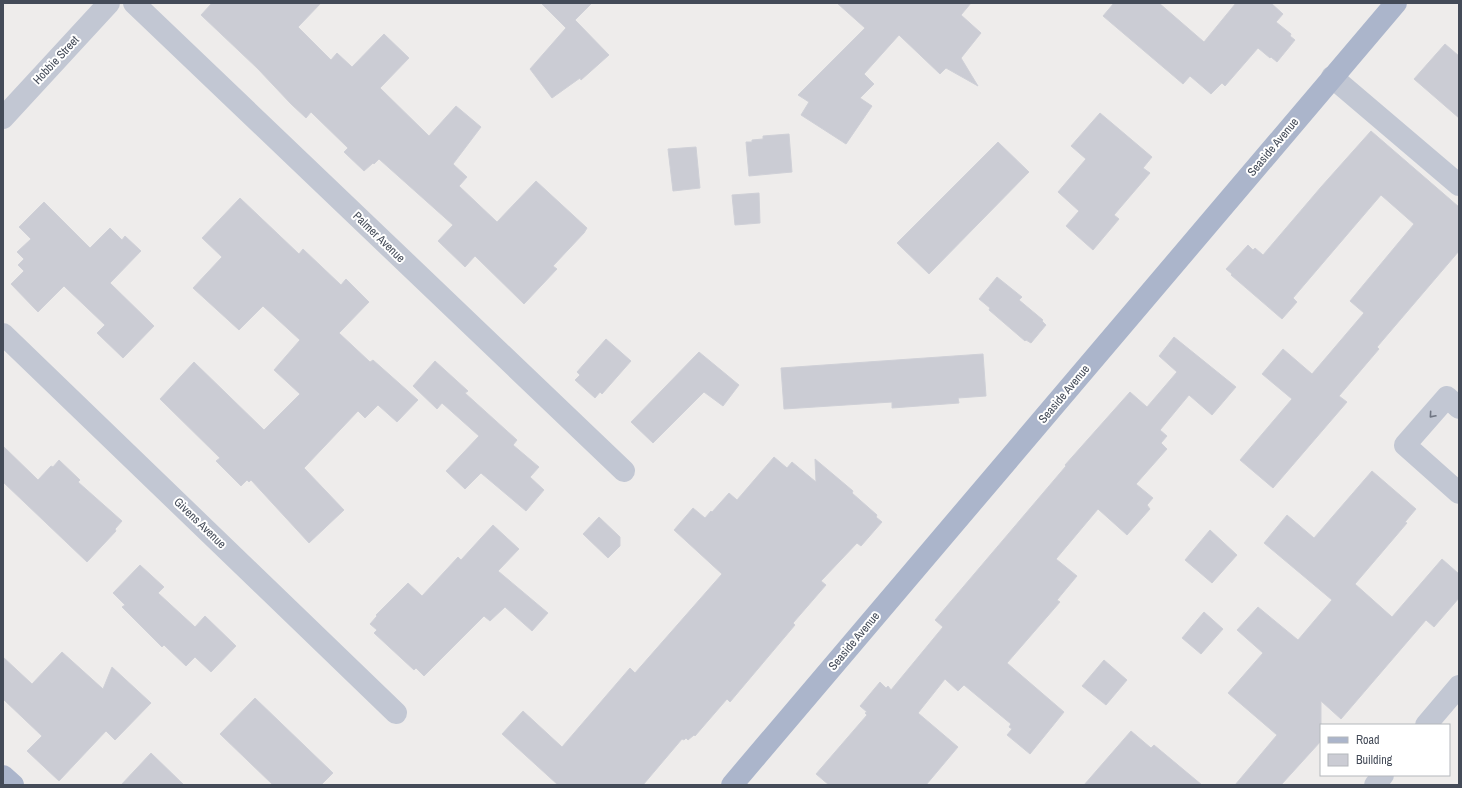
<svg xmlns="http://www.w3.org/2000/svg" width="1462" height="788" viewBox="0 0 1462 788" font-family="'Archivo Narrow',sans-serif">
<rect width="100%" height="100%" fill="#eeeceb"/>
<g fill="#cbccd4" stroke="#cfd0d7">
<polygon points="212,3 321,3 298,27 331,60 337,53 352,67 384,34 409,58 380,88 429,136 456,106 481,127 453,164 467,177 459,186 497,222 536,181 587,228 584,233 553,266 557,269 524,304 475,256 465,267 438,241 453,225 379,159 374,164 373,163 364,171 344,152 348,148 311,112 306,118 291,104 258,69 201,15"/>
<polygon points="541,3 592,3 575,20 609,55 581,80 580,78 552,98 530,69 566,28"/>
<polygon points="837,3 971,3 961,15 981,33 961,58 978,86 946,68 940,74 899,35 864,74 874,84 860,98 872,106 846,144 801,115 809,102 798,95 865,28"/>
<polygon points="1114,3 1159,3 1204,42 1236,3 1271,3 1283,14 1276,22 1291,34 1290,36 1295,40 1277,62 1271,57 1270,58 1258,48 1225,86 1222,83 1211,94 1190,76 1183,84 1103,16"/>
<polygon points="1445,44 1459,56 1459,118 1414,79"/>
<polygon points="1100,113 1152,157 1143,168 1150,173 1114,215 1119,219 1093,250 1066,226 1079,211 1058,192 1086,159 1071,146"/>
<polygon points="1371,131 1459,207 1459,251 1377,347 1379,349 1339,396 1347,402 1273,488 1240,460 1292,399 1262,374 1283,349 1312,374 1364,313 1350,301 1414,224 1381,195 1293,298 1297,302 1282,319 1231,275 1232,274 1226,269 1248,245 1253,250 1255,248 1263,255 1321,187"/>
<polygon points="789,134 792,172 749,176 746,142 752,142 752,140 763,139 763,136"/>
<polygon points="998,142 1029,172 929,274 897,243"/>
<polygon points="696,147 700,188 673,191 668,149"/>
<polygon points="759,193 760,223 735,225 732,195"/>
<polygon points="240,198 299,254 303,249 341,285 346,279 369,302 339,333 370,362 373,360 418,400 397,422 378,405 365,418 358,411 304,468 344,510 309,543 251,480 249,482 247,480 241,486 216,461 220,458 160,399 194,362 264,430 300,394 274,370 300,340 263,306 239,330 193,288 222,257 202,238"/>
<polygon points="44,202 90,248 110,228 122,240 125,236 141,251 110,283 154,326 123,358 97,333 105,325 64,286 38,312 11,284 24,271 18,265 24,259 17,252 31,239 19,227"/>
<polygon points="997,277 1022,297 1019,300 1043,320 1042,321 1046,325 1031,343 1026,340 1025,341 989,310 990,308 979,299"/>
<polygon points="1174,337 1236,387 1212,415 1189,395 1160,430 1167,436 1161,443 1167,449 1136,484 1153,498 1147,505 1150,509 1127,535 1098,509 1056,559 1077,576 1057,600 1060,602 1007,663 1064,712 1030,754 1007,735 1012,729 1009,727 1011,724 964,685 958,691 945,679 918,713 958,747 926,785 829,785 816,774 867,715 865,713 867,712 860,706 880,682 886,688 888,686 891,690 943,627 935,620 1066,466 1065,465 1130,392 1147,407 1177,372 1159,356"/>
<polygon points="606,339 631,361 602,394 600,392 595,398 575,380 580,375 577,372"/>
<polygon points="699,352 739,385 723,406 704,392 653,443 631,422"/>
<polygon points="983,354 986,396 958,398 959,403 892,408 892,402 784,409 781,368"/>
<polygon points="435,361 468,391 465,393 517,440 513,445 539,467 530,477 544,490 526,511 481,473 465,489 446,471 479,436 442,403 437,409 413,386"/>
<polygon points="3,446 38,480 51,466 53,467 59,460 80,480 78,482 122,521 115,529 116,531 87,562 3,482"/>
<polygon points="774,457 787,468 792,462 816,482 815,459 853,491 852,493 877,515 876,517 882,522 861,546 857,543 821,581 826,585 793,623 795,625 730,702 727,699 695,736 694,735 688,740 686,738 684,740 682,739 643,785 558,785 502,734 523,711 562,747 630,668 635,673 722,574 674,530 693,508 705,518 711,511 712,512 729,493 737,500"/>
<polygon points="1372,471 1416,509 1405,522 1407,523 1355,584 1392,617 1442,559 1459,574 1459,598 1434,627 1426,620 1341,719 1321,701 1321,741 1281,785 1235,785 1277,735 1228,693 1263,653 1237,630 1258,607 1298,640 1332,600 1264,543 1287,515 1314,538"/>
<polygon points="599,517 620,537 620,546 608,558 583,534"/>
<polygon points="493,525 519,549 498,571 548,613 532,631 505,607 490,621 484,616 424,676 416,668 414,670 374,633 377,630 370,624 377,616 376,615 408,583 422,596 458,557 461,560"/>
<polygon points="1210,530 1237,555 1212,583 1185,560"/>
<polygon points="140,565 164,587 158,593 195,627 205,616 236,646 211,672 195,657 186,666 164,645 162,647 122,607 125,605 113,593"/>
<polygon points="1204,612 1223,629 1201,654 1182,638"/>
<polygon points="62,652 103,689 112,667 151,703 115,740 106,731 59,781 27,751 42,736 3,699 3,657 32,684"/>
<polygon points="1104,660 1127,680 1106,705 1082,686"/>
<polygon points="255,698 333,773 321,785 273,785 220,734"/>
<polygon points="1131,731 1151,748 1154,745 1202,785 1084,785"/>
<polygon points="151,753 184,785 121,785"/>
</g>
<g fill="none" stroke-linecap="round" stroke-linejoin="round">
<g stroke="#c2c7d3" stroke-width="22">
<polyline points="134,3 624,471"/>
<polyline points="1332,77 1459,185"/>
<polyline points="3,118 109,3"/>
<polyline points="3,334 396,713"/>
<polyline points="1459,408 1447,397 1405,445 1459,493"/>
<polyline points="1426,725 1459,686"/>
<polyline points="1375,785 1383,775"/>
</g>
<g stroke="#abb5cb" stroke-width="22">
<polyline points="3,776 13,785"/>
<polyline points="732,785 1396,3"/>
</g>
</g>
<defs><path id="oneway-chevron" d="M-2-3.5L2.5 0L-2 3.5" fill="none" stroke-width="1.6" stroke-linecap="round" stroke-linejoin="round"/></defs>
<use stroke="#707683" href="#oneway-chevron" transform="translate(1432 415) rotate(131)"/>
<g text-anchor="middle" stroke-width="4" stroke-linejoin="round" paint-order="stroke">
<g font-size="12" fill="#444b58" stroke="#fff">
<text transform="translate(56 60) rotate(-47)" y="4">Hobbie Street</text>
<text transform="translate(1273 147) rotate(-50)" y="4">Seaside Avenue</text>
<text transform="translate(379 237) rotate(44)" y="4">Palmer Avenue</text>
<text transform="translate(1064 394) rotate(-50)" y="4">Seaside Avenue</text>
<text transform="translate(200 523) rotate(44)" y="4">Givens Avenue</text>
<text transform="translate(854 641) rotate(-50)" y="4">Seaside Avenue</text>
</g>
</g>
<rect width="1462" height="788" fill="none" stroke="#444b58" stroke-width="8"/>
<rect x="1320" y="724" width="130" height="52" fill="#ffffff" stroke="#b4b7bc"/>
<rect x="1328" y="737" width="20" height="6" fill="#abb5cb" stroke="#b4b7bc"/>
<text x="1356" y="744" font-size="12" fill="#444b58">Road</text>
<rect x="1328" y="754" width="20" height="12" fill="#cbccd4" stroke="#b4b7bc"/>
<text x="1356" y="764" font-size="12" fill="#444b58">Building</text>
</svg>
